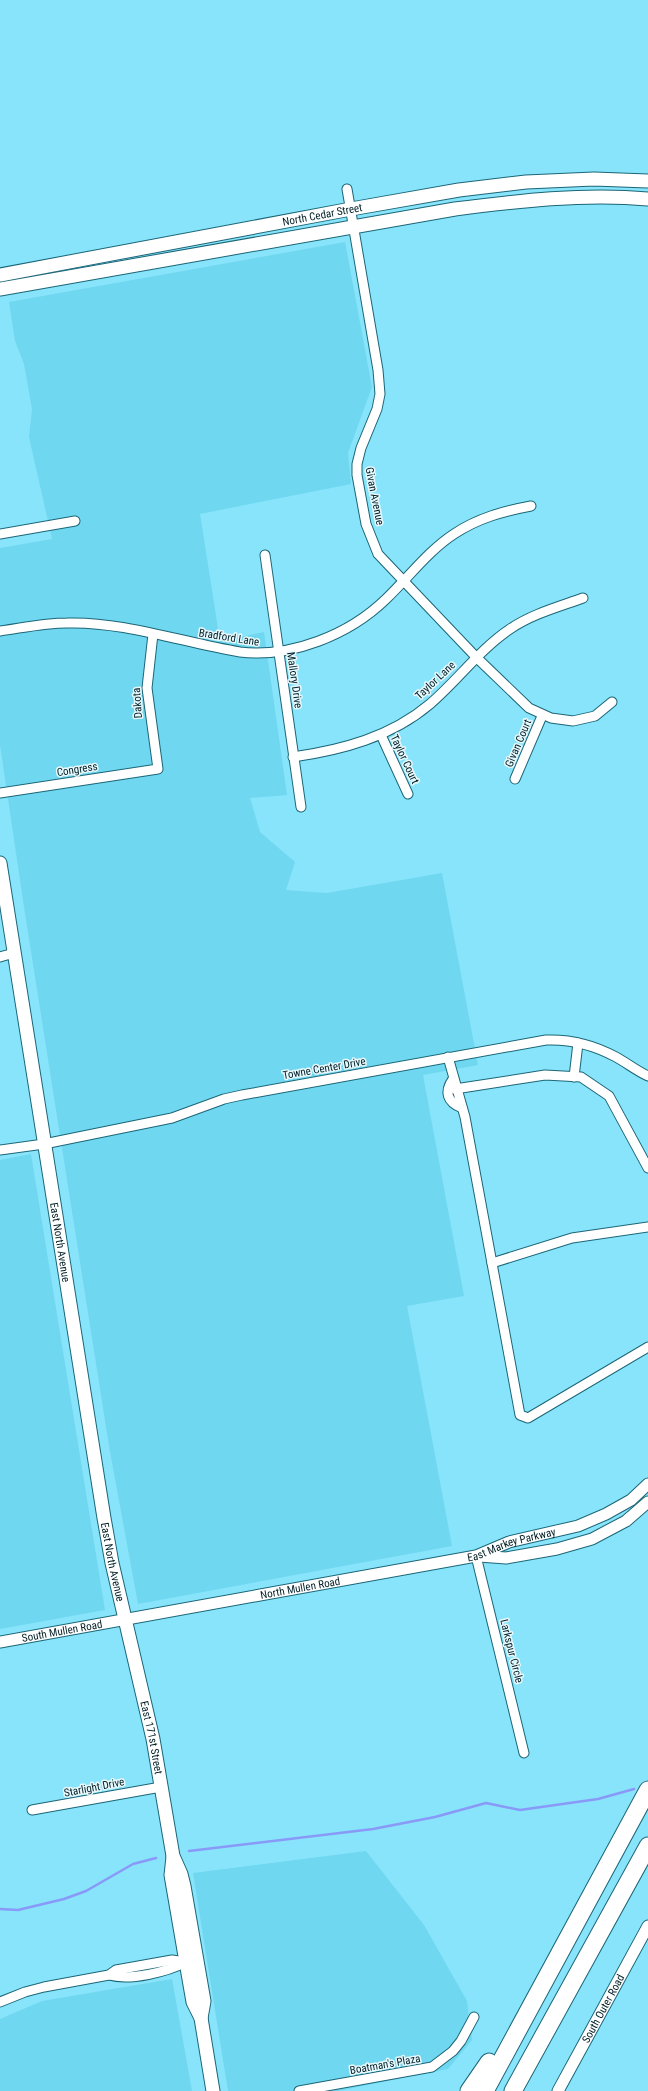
<svg xmlns="http://www.w3.org/2000/svg" width="648" height="2091" viewBox="0 0 648 2091" font-family="'Roboto Condensed',sans-serif">
<rect width="100%" height="100%" fill="#88e4fb"/>
<g fill="#70d7f0">
<polygon points="345,242 372,387 348,453 351,484 200,514 220,641 264,632 287,795 250,798 260,832 295,862 286,890 327,893 442,873 478,1065 423,1075 464,1296 407,1306 452,1546 138,1604 109,1446 24,907 0,745 0,548 52,539 29,437 32,409 24,364 15,341 9,302"/>
<polygon points="31,1154 105,1610 0,1629 0,1160"/>
<polygon points="366,1851 424,1925 467,2001 472,2040 448,2069 338,2091 228,2091 193,1873"/>
<polygon points="172,1979 192,2091 0,2091 0,2019 42,2001"/>
</g>
<g fill="none" stroke-linecap="round" stroke-linejoin="round">
<g stroke="#8999f8" stroke-width="2.5">
<polyline points="189,1851 373,1829 435,1817 486,1803 520,1810 598,1799 634,1789"/>
<polyline points="0,1909 18,1910 64,1899 86,1891 133,1864 156,1858"/>
</g>
<defs>
<g id="minor">
<polyline points="347,189 378,370 380,394 377,409 361,448 357,464 357,475 366,524 378,554 476,657 529,708 551,718 573,721 595,716 612,702"/>
<polyline points="0,534 75,521"/>
<polyline points="265,555 301,807"/>
<path d="M0,631C22,628 44,623 67,623C122,621 185,643 240,652C291,658 349,635 386,599C409,577 428,551 454,534C478,518 504,511 531,506"/>
<polyline points="381,735 408,794"/>
<path d="M293,757C342,750 391,737 430,704C458,680 480,649 510,629C532,614 558,607 583,598"/>
<polyline points="515,779 542,716"/>
<polyline points="0,793 158,769 147,688 153,634"/>
<polyline points="0,957 14,953"/>
<polyline points="448,1057 465,1117 520,1415 528,1418 648,1347"/>
<polyline points="574,1077 578,1043"/>
<path d="M453,1079C444,1092 447,1102 462,1108"/>
<polyline points="455,1089 545,1075 581,1077 609,1096 648,1168"/>
<path d="M0,1150L44,1144L172,1118L224,1099L242,1095L546,1040C571,1039 594,1045 616,1057C627,1063 637,1071 648,1076"/>
<polyline points="492,1263 572,1238 648,1227"/>
<polyline points="476,1556 524,1753"/>
<polyline points="32,1810 161,1787"/>
<path d="M109,1975C130,1981 167,1972 186,1962"/>
<polyline points="0,2002 25,1992 44,1987 109,1975 116,1970 172,1960 186,1962"/>
<polyline points="299,2091 432,2067 453,2051 461,2041 474,2017"/>
</g>
<g id="tertiary">
<polyline points="479,1556 506,1558 557,1549 592,1539 626,1521 648,1502"/>
<path id="s1" d="M0,1642L476,1556L509,1542L578,1526L606,1514L631,1500L648,1484"/>
<path id="s2" d="M558,2091L648,1926"/>
</g>
<g id="secondary">
<path id="s3" d="M0,275L351,209L459,190L526,182L594,179L648,181"/>
<path d="M0,289L455,209C518,201 584,193 648,199"/>
<path id="s4" d="M0,863L104,1518L112,1563L153,1739L173,1856L181,1874L184,1886L204,2001L201,2018"/>
<polyline points="173,1857 171,1875 186,1962 193,2002 201,2018 213,2091"/>
</g>
<g id="motorway">
<polyline points="469,2091 489,2062"/>
<polyline points="485,2091 648,1790"/>
<polyline points="513,2091 648,1846"/>
</g>
</defs>
<use href="#minor" stroke="#1b6677" stroke-width="11"/>
<use href="#tertiary" stroke="#1b6677" stroke-width="13"/>
<use href="#secondary" stroke="#1b6677" stroke-width="15"/>
<use href="#motorway" stroke="#1b6677" stroke-width="19"/>
<use href="#minor" stroke="#fff" stroke-width="9"/>
<use href="#tertiary" stroke="#fff" stroke-width="11"/>
<use href="#secondary" stroke="#fff" stroke-width="13"/>
<use href="#motorway" stroke="#fff" stroke-width="17"/>
</g>
<g text-anchor="middle" stroke-width="3" stroke-linejoin="round" paint-order="stroke">
<g font-size="11" fill="#011e25" stroke="#e8f9fd">
<text dy="4" stroke="none"><textPath href="#s3" startOffset="328">North Cedar Street</textPath></text>
<text transform="translate(375 496) rotate(79)" y="4">Givan Avenue</text>
<text transform="translate(229 637) rotate(9)" y="4">Bradford Lane</text>
<text transform="translate(295 680) rotate(82)" y="4">Mallory Drive</text>
<text transform="translate(435 680) rotate(-43)" y="4">Taylor Lane</text>
<text transform="translate(137 703) rotate(-94)" y="4">Dakota</text>
<text transform="translate(518 743) rotate(-67)" y="4">Givan Court</text>
<text transform="translate(405 759) rotate(65)" y="4">Taylor Court</text>
<text transform="translate(77 769) rotate(-9)" y="4">Congress</text>
<text transform="translate(324 1068) rotate(-10)" y="4">Towne Center Drive</text>
<text dy="4" stroke="none"><textPath href="#s4" startOffset="384">East North Avenue</textPath></text>
<text dy="4" stroke="none"><textPath href="#s1" startOffset="521">East Markey Parkway</textPath></text>
<text dy="4" stroke="none"><textPath href="#s4" startOffset="708">East North Avenue</textPath></text>
<text dy="4" stroke="none"><textPath href="#s1" startOffset="305">North Mullen Road</textPath></text>
<text dy="4" stroke="none"><textPath href="#s1" startOffset="63">South Mullen Road</textPath></text>
<text transform="translate(512 1651) rotate(76)" y="4">Larkspur Circle</text>
<text dy="4" stroke="none"><textPath href="#s4" startOffset="888">East 171st Street</textPath></text>
<text transform="translate(94 1787) rotate(-11)" y="4">Starlight Drive</text>
<text dy="4" stroke="none"><textPath href="#s2" startOffset="94">South Outer Road</textPath></text>
<text transform="translate(385 2064) rotate(-10)" y="4">Boatman's Plaza</text>
</g>
</g>
</svg>
